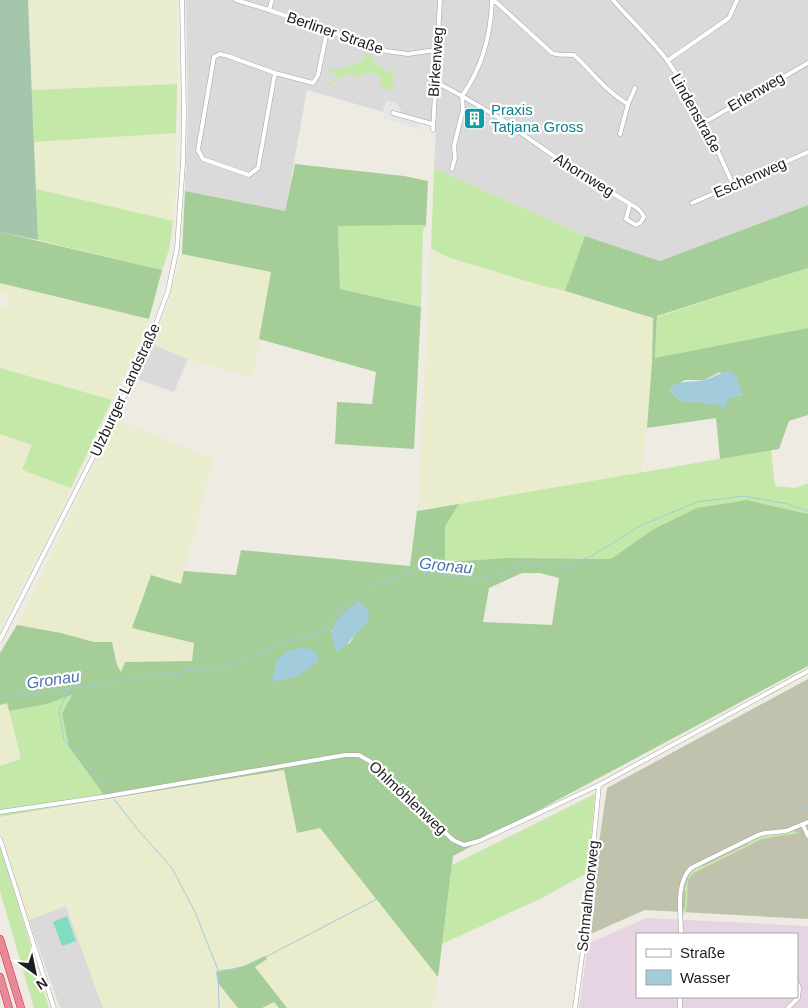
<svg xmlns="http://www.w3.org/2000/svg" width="808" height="1008" viewBox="0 0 808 1008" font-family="Arial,sans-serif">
<rect width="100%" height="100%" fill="#eeebe2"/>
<g fill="#dbdada">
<polygon points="186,0 808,0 808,205 660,261 585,236 434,168 436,127 307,90 285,211 185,191 188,114"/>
<polygon points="153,344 188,359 174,392 137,379"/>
<polygon points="66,906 103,1008 60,1008 29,920"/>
</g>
<path fill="#e7d4e2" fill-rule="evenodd" d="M646,918L808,926V1008H579L588,944ZM637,934H797V997H637Z"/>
<polygon fill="#c1c2ae" points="808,679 808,919 645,910 588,935 592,891 607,788"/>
<g fill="#e9edcd">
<polygon points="28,0 177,0 177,84 32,90"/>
<polygon points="176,133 176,179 173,221 36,189 34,142"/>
<polygon points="431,249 450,258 653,318 652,362 642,473 453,506 418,508"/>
<polygon points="182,254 271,272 253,378 188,359 153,344 164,317"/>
<polygon points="0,283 149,319 133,358 112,400 0,368 0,306 8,309 9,295 0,292"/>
<polygon points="116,419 213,459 181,584 133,628 195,643 192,661 125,662 121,673 118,667 112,642 94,642 61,633 17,625"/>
<polygon points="0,434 32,445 22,470 71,488 0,629"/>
<polygon points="7,703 21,759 0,766 0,705"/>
<polygon points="284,770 297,833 320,828 438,977 432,1008 103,1008 66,906 29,920 0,828 0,819"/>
</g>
<g fill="#c4e8a8">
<path d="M366,54L372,55V59L378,65L383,67L386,73H388L391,69L395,71L391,81L395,84L392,91L380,87L382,77H378L377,73C369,72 360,75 355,80L356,75L351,73L332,82L330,86H324L337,77L335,72L330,74L328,70L333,68L343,70L348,66H352L354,63L359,64L361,60L364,61Z"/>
<polygon points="177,84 176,133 34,142 32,90"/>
<polygon points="434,168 585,236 565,291 540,285 450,258 431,249"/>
<polygon points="36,189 173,221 169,250 162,270 38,240"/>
<polygon points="426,225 423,231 421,307 340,289 338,226"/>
<polygon points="808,268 808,328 655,359 657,317"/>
<polygon points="0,368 112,400 71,488 22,470 32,445 0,434"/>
<polygon points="771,450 775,486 795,488 808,483 808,514 747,500 652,530 611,559 507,558 445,562 445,525 459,504"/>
<polygon points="73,695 69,747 107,799 0,817 0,766 21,759 9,711 47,704"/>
<polygon points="595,794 590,848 585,874 544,897 442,944 452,865"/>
<polygon points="794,831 799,833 762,839 694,873 688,880 687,907 684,915 683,915 683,910 685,907 686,892 684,890 690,873 699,865 703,866 748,844 749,841 763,836"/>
<polygon points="0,844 49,1008 34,1008 0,891"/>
</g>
<g fill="#a4cd97" fill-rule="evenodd">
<polygon points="295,164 404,176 428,181 426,225 338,226 340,289 421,307 414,449 335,444 337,402 372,404 376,372 259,339 271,272 182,254 185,191 285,211"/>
<path d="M808,205V268L657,316L655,358L808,328V415L789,421L779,449L720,459L716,418L647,428L652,362L653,318L565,291L585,236L660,261ZM720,372L743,395L730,397L716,404H706L697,401L686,402L680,400L669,389L685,380H704Z"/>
<polygon points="0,232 162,270 149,319 0,283"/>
<path d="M747,500L808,514V666L453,856L438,977L320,828L297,833L284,770L107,799L69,747L62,714L72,695L47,704L9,711L7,703L0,705V653L17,625L61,633L94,642H112L117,665L121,672L125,662L192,661L194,643L132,628L151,575L181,584L184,571L236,575L241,550L410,566L417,511L459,504L445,526V562L507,558L611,559L652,530L697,508ZM522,573H540L559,578L552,625L483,622L489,588ZM368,622L357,632L349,644L331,631Z"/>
<polygon points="265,956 267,959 255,967 287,1008 279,1008 274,1002 262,1008 238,1008 218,983 216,972 244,966"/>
</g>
<polygon fill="#a4c7ab" points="0,0 28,0 38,240 0,232"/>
<polygon fill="#80ddbf" points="67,916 76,941 62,946 53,922"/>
<polygon fill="#e5e5e5" points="386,100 397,103 405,118 420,124 420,130 384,118 383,110"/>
<g fill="#a2cbdc">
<path d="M731,371L736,376L743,395L731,397L724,409L716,404H706L697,401L686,402L680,400L669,389C680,379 691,383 704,380C713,378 719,372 731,371Z"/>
<path d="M359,601L369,612L368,622C356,632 349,644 337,652C324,628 339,614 359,601Z"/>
<path d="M304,647L316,652L319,660C305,673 292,681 272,681L277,659L288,651Z"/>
</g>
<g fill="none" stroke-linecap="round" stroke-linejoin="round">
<g stroke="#a2cbdc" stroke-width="1">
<polyline points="69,688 59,711 64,740 93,771 110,792"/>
<polyline points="0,698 235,664 280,644 327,630 343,607 377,583 416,571 482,580 521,563 568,567 595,554 640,526 697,502 744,496 788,504 808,511"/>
<polyline points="114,799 139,831 172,868 195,912 218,970 219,1008"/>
<polyline points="787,820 808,808"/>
<polyline points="219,970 231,970 252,964 381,897"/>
</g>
<defs>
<g id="minor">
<polyline points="236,0 269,10 386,51 408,54 436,50"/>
<path d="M613,0C631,21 653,41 669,63C696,101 714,142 733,185"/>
<path d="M492,2H496L552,53C559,56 566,54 574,55C592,71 606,92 628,104"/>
<polyline points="269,10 272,0"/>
<polyline points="667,61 729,18 737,0"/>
<polyline points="275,73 258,168 249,175 246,174 203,159 198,150 214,57 220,54 228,56 275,73 313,83 318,75 327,31"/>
<path d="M436,82L462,96L501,119L558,159L630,204L626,219L636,225L640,223L644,217C641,210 637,207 630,204"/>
<polyline points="393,113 432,124"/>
<polyline points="705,122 808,63"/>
<polyline points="433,130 440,0"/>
<polyline points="620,134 628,104 635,88"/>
<path d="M452,169L455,158L454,146L463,110L462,96C482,68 491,34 492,0"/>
<polyline points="692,203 808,152"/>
<polyline points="0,640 143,359 168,291 177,248 183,163 184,113 182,0"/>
<polyline points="0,812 108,796 345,755 359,755 371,762 453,840 464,845 479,841 599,785 808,671"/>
<polyline points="803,825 808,836"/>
<polyline points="0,839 54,1008"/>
<path d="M681,934C681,913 675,884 691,868L758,835L765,833L786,831L808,822"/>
<polyline points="575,1008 584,942 599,785"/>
<polyline points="680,1008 680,997"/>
<polyline points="788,1008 798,998 799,988 797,983"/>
</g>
<g id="motorway">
<polyline points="0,939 21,1008"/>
<polyline points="0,977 9,1008"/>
</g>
</defs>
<use href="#minor" stroke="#a4a4a4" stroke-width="5"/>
<use href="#motorway" stroke="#d72557" stroke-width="8"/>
<use href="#minor" stroke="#fff" stroke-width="4"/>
<use href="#motorway" stroke="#e68a95" stroke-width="7"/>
</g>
<defs>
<symbol id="building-square" viewBox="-11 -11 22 22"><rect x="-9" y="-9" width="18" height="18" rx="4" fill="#0f9aa8" stroke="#fff"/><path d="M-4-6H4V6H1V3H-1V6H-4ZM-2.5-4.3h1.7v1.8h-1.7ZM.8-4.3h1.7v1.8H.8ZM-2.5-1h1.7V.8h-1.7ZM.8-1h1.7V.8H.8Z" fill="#fff"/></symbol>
</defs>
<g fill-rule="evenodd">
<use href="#building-square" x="462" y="106" width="25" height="25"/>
</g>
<g text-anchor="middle" stroke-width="4.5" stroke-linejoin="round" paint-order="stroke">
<g font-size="15" fill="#1d1d1d" stroke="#fff">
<text transform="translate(335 33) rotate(19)" y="5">Berliner Straße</text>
<text transform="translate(436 62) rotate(-86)" y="5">Birkenweg</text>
<text transform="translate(756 92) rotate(-30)" y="5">Erlenweg</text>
<text transform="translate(696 113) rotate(61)" y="5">Lindenstraße</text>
<text transform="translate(584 175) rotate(32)" y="5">Ahornweg</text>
<text transform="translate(750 178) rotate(-24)" y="5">Eschenweg</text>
<text transform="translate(125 390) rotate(-65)" y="5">Ulzburger Landstraße</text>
<text transform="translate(408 798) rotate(43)" y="5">Ohlmöhlenweg</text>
<text transform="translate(588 896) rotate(-84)" y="5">Schmalmoorweg</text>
</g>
<g font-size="15" fill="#0d838f" stroke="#fff" text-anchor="start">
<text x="491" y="115">Praxis<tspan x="491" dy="17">Tatjana Gross</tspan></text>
</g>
<g font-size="16" font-style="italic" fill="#4a75ab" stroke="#fff">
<text transform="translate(446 565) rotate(6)" y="6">Gronau</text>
<text transform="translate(53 679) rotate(-8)" y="6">Gronau</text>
</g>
</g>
<rect x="636" y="933" width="162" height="65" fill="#ffffff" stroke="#a5a5a5"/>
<rect x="646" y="949" width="25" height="8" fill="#ffffff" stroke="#a5a5a5"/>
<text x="680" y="958" font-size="15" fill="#1d1d1d">Straße</text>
<rect x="646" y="970" width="25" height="15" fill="#a2cbdc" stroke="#a5a5a5"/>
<text x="680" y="983" font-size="15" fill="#1d1d1d">Wasser</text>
<g transform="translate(35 973) rotate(147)" stroke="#ffffff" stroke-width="4" paint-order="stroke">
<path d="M0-4L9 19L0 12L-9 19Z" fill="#1d1d1d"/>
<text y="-8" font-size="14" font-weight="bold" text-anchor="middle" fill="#1d1d1d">N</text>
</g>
</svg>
